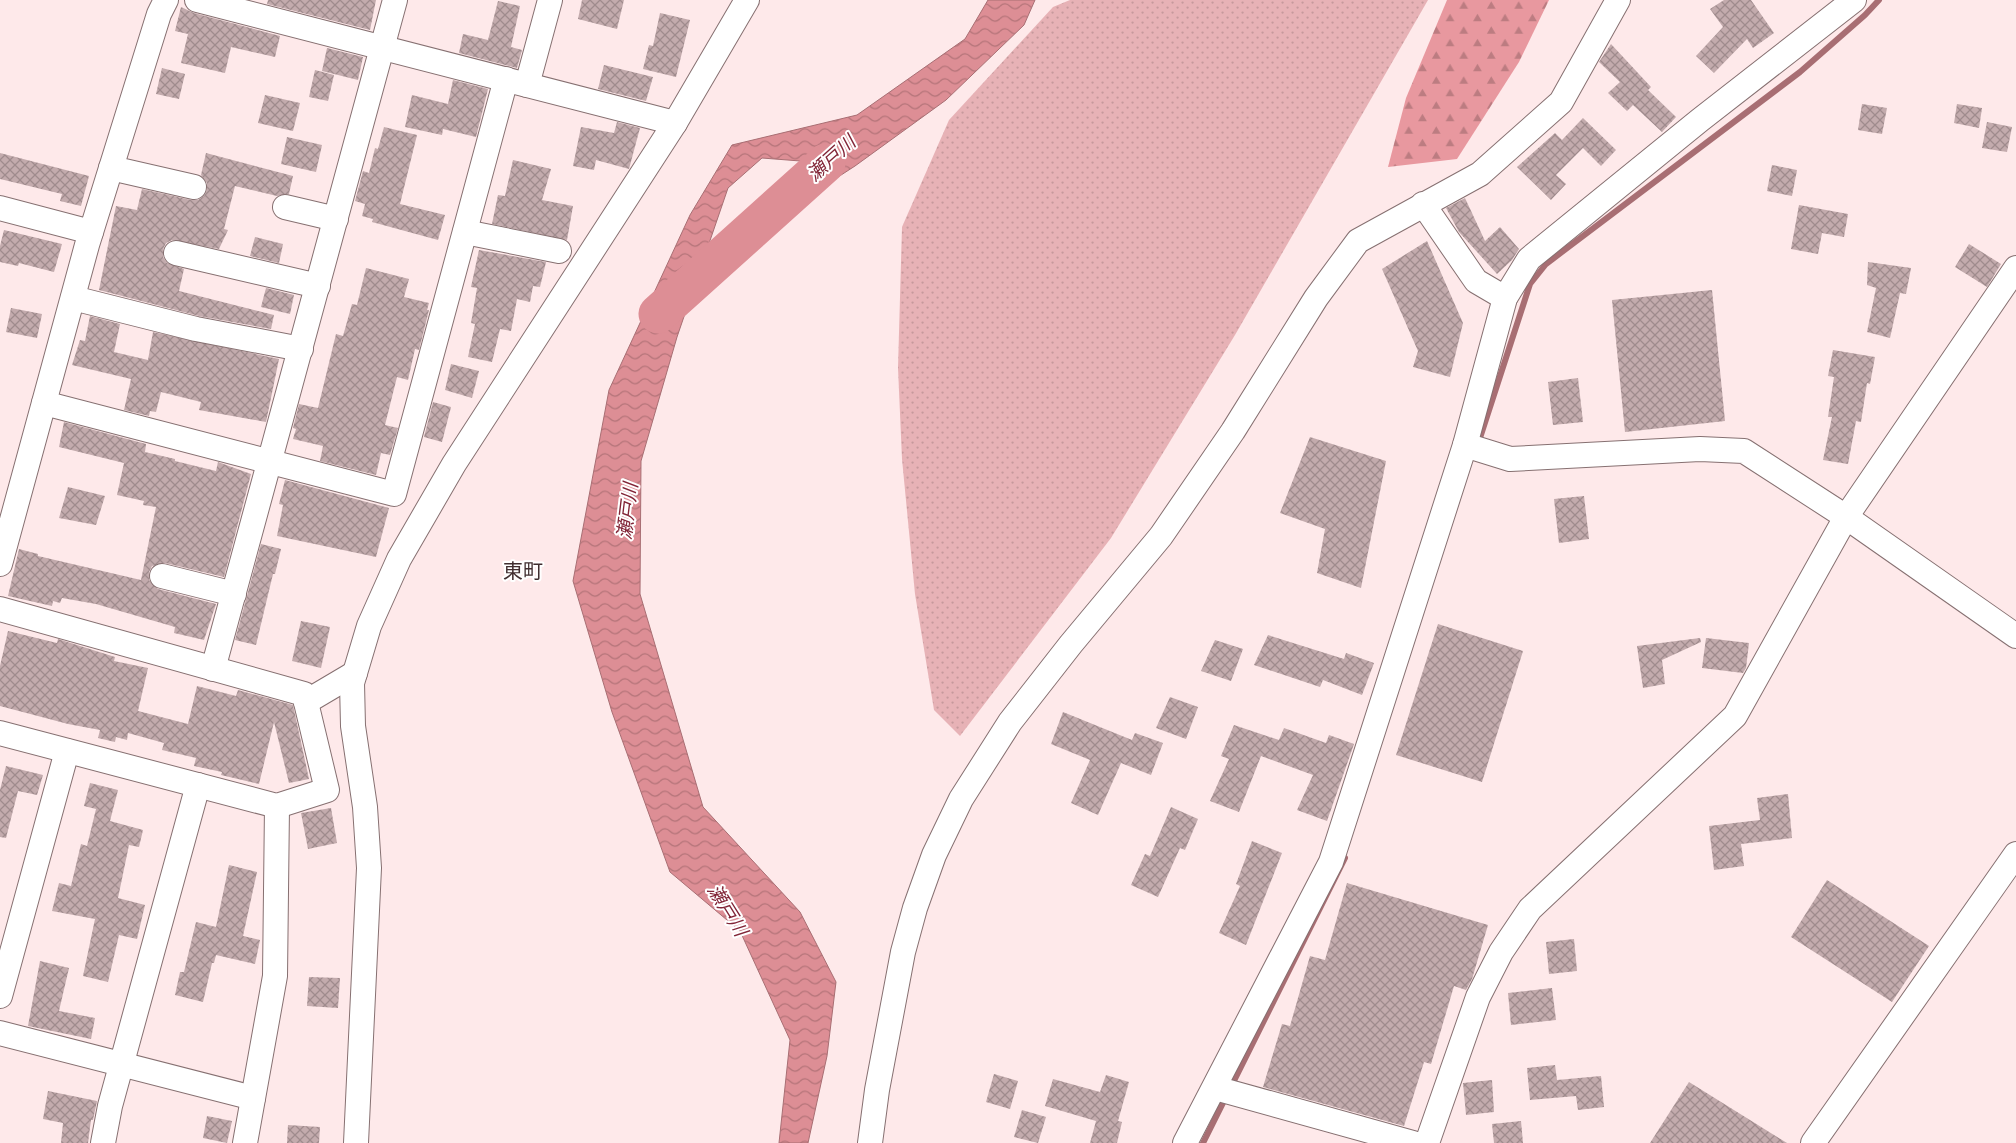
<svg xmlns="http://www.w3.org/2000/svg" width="2016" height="1143" viewBox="0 0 2016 1143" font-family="Bitter,'Noto Sans JP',serif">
<defs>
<pattern id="grass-dots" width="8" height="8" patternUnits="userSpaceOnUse" patternTransform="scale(1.25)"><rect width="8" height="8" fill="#e7b2b6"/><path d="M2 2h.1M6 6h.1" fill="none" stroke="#c6999c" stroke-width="1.8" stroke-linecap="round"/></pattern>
<pattern id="forest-firs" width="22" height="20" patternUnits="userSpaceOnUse" patternTransform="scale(1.25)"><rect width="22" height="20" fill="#e8989f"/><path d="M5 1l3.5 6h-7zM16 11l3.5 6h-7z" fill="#bc7c81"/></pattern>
<pattern id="water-waves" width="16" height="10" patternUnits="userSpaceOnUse" patternTransform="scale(1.25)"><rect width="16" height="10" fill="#dd8e95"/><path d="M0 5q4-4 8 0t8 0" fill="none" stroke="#b47479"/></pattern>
<pattern id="building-cross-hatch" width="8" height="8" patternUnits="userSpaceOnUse" patternTransform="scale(1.25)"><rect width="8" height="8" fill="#c3abad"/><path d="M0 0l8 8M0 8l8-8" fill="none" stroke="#9f8b8d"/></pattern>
</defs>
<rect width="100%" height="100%" fill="#fee9ea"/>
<polygon fill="url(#grass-dots)" points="1070,0 1428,0 1235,335 1111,538 960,736 934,710 915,594 902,459 898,368 902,227 949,120 1053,7"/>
<polygon fill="url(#forest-firs)" points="1447,0 1549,0 1519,62 1457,159 1388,167 1406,98"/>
<polygon fill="url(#water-waves)" stroke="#a86e73" points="988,0 1035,0 1024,25 946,100 855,166 770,221 813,162 762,158 728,188 677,337 641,461 640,594 703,807 800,912 836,982 827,1056 808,1143 779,1143 790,1040 740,931 670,872 612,712 573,581 609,390 690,215 732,145 857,115 965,39"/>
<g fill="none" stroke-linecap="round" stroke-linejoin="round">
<g stroke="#a86e73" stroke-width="6">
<polyline points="1478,444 1530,284 1546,264 1800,72 1865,15 1879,0"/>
<polyline points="1203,1143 1345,858"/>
</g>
<polyline stroke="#dd8e95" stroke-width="39" points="658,314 826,163"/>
</g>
<g fill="url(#building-cross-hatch)">
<polygon points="268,0 376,0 370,30 267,4"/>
<polygon points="582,0 624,0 617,29 578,19"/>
<polygon points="1724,0 1751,0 1774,33 1753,48 1747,39 1714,73 1696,56 1723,27 1710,9"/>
<polygon points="498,1 520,6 511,47 522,50 517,68 459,53 463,34 488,40"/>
<polygon points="181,7 194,13 280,36 275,57 231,47 225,73 181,63 188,34 175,31"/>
<polygon points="660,13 690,20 676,77 643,69 649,45 653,46"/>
<polygon points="1611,44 1651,87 1648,90 1676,117 1662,132 1633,105 1627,111 1608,93 1620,82 1599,62"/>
<polygon points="327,48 363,57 358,80 322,71"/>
<polygon points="604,65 653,77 646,101 598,89"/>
<polygon points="162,68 185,74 179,99 156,94"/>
<polygon points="315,70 334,75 328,101 309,97"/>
<polygon points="453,80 488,89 476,137 443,129 442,135 405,127 412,95 448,104"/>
<polygon points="265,95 300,103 293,131 258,123"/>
<polygon points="1862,104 1887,108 1882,134 1858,130"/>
<polygon points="1957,104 1982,108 1979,128 1954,123"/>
<polygon points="1583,118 1616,150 1601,166 1583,148 1556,175 1566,184 1551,200 1517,167 1555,133 1562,140"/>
<polygon points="617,122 640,128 629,169 596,160 594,170 573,166 581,127 614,133"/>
<polygon points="1987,122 2012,127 2007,152 1982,148"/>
<polygon points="384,127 417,135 400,204 445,215 438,240 372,222 373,219 362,216 365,204 355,201 363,171 369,173 375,148 378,149"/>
<polygon points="287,137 322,145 316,172 281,164"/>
<polygon points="0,153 89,176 81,206 60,201 62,194 0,179"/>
<polygon points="206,153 293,176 289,194 277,196 235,186 224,229 228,230 219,249 172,240 166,243 163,249 163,257 167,263 184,269 179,291 274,315 271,329 199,316 99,290 116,206 137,210 142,189 191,200 198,200 204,196 207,190 207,183 201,175"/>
<polygon points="513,160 551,169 542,200 573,206 567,240 492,224 498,195 505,196"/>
<polygon points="1772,165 1797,170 1792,196 1767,191"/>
<polygon points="1465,198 1485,241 1500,227 1519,249 1512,260 1497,274 1459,232 1446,208"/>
<polygon points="1799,205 1848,214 1844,237 1822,233 1818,254 1791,249"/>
<polygon points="4,230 62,244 54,272 19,263 18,266 0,262 0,246"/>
<polygon points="255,237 283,244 279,263 250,256"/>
<polygon points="1427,241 1463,323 1450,377 1413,367 1418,351 1382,269"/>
<polygon points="1969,244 2001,264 1987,287 1955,267"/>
<polygon points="479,250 546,262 540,287 533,286 530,302 517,299 511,331 500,329 492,362 468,357 475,324 471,323 477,288 471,287"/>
<polygon points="1868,262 1911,268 1906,294 1900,293 1890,338 1867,332 1876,288 1867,285"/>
<polygon points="366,268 409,279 404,297 429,303 427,310 429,310 419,350 415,349 408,380 397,377 385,425 398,428 390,455 381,453 376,475 320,461 323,446 293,439 296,429 293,428 299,404 318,408 336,334 343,336 352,304 357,305"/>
<polygon points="266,288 294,295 290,314 261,307"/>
<polygon points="1712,290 1725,421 1625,432 1612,300"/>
<polygon points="11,308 42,314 37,338 6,332"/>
<polygon points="90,316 120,324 114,352 148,360 153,332 279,359 266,422 199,410 201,402 161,392 156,412 150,411 149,416 124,410 131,379 72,365 80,340 85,341"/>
<polygon points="1833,350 1875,357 1870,384 1867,383 1861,422 1856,421 1848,464 1823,460 1832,417 1828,417 1834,377 1828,376"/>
<polygon points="451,364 479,371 472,398 445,390"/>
<polygon points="1578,378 1583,422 1553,425 1548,382"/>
<polygon points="433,402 451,407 442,442 424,437"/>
<polygon points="64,422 146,444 145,452 175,459 175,461 216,471 218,462 251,474 224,577 165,563 152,566 149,572 149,580 158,589 216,604 204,640 174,633 175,627 96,604 62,598 60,603 53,601 52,606 8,596 19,549 38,554 38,556 141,580 156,507 143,505 144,501 117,495 124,463 59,447"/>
<polygon points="1310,437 1386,461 1361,588 1317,573 1325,529 1280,513"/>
<polygon points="285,480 389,508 376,557 277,536 283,505 279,504"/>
<polygon points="68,487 105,496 96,525 59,518"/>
<polygon points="1584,496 1589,539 1559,543 1554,499"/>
<polygon points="261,544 281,549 275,574 273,574 256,645 235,640"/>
<polygon points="301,621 330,627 321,668 292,661"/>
<polygon points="1438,624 1523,651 1482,782 1396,755"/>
<polygon points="8,631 57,643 58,639 115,657 114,661 148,668 138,711 188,724 197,686 236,696 238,690 293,705 309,779 289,783 274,722 259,784 221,775 222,772 194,766 196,758 162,750 164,743 128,733 127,740 116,737 115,742 98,738 100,730 68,724 0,706 0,666"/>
<polygon points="1268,635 1344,659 1346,653 1374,663 1362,695 1323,680 1320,687 1254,665"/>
<polygon points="1700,638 1701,642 1662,660 1665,684 1643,688 1637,646"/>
<polygon points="1706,638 1749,643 1746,668 1743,673 1702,668"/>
<polygon points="1215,640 1243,649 1231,681 1201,671"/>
<polygon points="1170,697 1198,707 1186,739 1156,728"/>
<polygon points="1063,712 1132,740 1135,733 1163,743 1151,775 1121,763 1098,815 1071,803 1090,760 1051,744"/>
<polygon points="1234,725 1279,740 1284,728 1326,743 1329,735 1354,744 1327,821 1297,810 1313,775 1261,756 1239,812 1210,801 1229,759 1221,756"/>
<polygon points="6,766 43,775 37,795 18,791 6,838 0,837 0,790"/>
<polygon points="90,783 118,790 110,821 143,830 139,847 129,845 118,898 145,905 137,939 119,935 108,982 83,976 95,919 52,911 59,883 71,886 81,844 87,846 96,809 84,806"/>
<polygon points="1788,794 1792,838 1741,844 1744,866 1714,870 1709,826 1760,820 1757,798"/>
<polygon points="1171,807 1198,819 1185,850 1180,848 1158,897 1131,885 1145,854 1150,856"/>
<polygon points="331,808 337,843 308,849 301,813"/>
<polygon points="1252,841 1282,853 1246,945 1219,933 1240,886 1236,884"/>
<polygon points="229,865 257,872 243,936 260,940 255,964 216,955 214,963 212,963 203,1002 175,995 180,972 184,972 196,922 216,927"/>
<polygon points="1827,880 1929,946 1892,1002 1791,937"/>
<polygon points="1347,883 1488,925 1472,979 1466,990 1454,986 1431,1064 1424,1062 1404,1126 1263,1087 1282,1024 1290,1026 1310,956 1325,960"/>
<polygon points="1574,939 1577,971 1549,974 1546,942"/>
<polygon points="40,961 69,968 59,1011 95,1018 91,1039 28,1026"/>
<polygon points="309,977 340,978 338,1008 307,1006"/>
<polygon points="1552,988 1556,1020 1511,1025 1508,993"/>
<polygon points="1555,1065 1557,1080 1601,1076 1604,1107 1578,1110 1576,1096 1530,1100 1527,1068"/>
<polygon points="994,1074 1018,1081 1010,1109 986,1102"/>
<polygon points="1106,1075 1129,1082 1118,1121 1122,1122 1117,1143 1090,1143 1096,1121 1045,1106 1053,1079 1100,1092"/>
<polygon points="1492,1080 1494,1112 1466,1115 1463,1083"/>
<polygon points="1689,1082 1787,1143 1650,1143"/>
<polygon points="48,1091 97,1101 93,1120 91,1120 88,1143 61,1143 63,1123 43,1119"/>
<polygon points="1022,1110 1046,1117 1038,1143 1014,1137"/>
<polygon points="207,1116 232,1121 227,1143 203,1138"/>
<polygon points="1521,1121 1523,1143 1494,1143 1492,1124"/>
<polygon points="288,1125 320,1127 319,1143 287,1143"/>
</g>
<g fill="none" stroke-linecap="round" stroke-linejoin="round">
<defs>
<g id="minor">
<polyline points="197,0 675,123"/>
<polyline points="527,85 550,0"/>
<polyline points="111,168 194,187"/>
<polyline points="1423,204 1476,281 1505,298"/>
<polyline points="285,207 336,219"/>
<polyline points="0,208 91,232"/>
<polyline points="465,232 559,251"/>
<polyline points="176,253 318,286"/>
<polyline points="73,298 196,329 301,349"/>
<polyline points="44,403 394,494 506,79"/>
<polyline points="1465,445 1510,459 1700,449 1744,451 1846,517 2016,636"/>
<polyline points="0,564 87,245 159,14 166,0"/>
<polyline points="162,576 234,594"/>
<polyline points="0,609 304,694 327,790 277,806 0,733"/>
<polyline points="213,669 395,0"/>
<polyline points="306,702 355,673"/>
<polyline points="0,996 67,751"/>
<polyline points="0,1033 253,1098"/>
<polyline points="1215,1088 1413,1143"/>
<polyline points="103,1143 110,1106 198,785"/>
<polyline points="245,1143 275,976 277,806"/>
<polyline points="356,1143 369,868 365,807 353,726 352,683 369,626 399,559 454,464 675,123 747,0"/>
<polyline points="870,1143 877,1090 903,952 915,908 934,855 961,799 1010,722 1071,644 1161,536 1233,431 1316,298 1358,241 1480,174 1561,102 1618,0"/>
<polyline points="1185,1143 1331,862 1465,445 1505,298 1529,259 1700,120 1854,0"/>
<polyline points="1427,1143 1478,997 1501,952 1530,909 1735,716 1846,517 2016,268"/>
<polyline points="1813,1143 2016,854"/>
</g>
</defs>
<use href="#minor" stroke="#867071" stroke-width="26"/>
<use href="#minor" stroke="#fff" stroke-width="24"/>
</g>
<g text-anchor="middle" stroke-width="4" stroke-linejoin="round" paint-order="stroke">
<g font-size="19" font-style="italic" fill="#812436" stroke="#fff">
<text transform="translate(831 158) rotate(-42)" y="7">瀬戸川</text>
<text transform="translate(627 511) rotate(-83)" y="7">瀬戸川</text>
<text transform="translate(728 910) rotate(58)" y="7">瀬戸川</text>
</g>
<g font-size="20" fill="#402d2f" stroke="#fff">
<text x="523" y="578">東町</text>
</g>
</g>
</svg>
